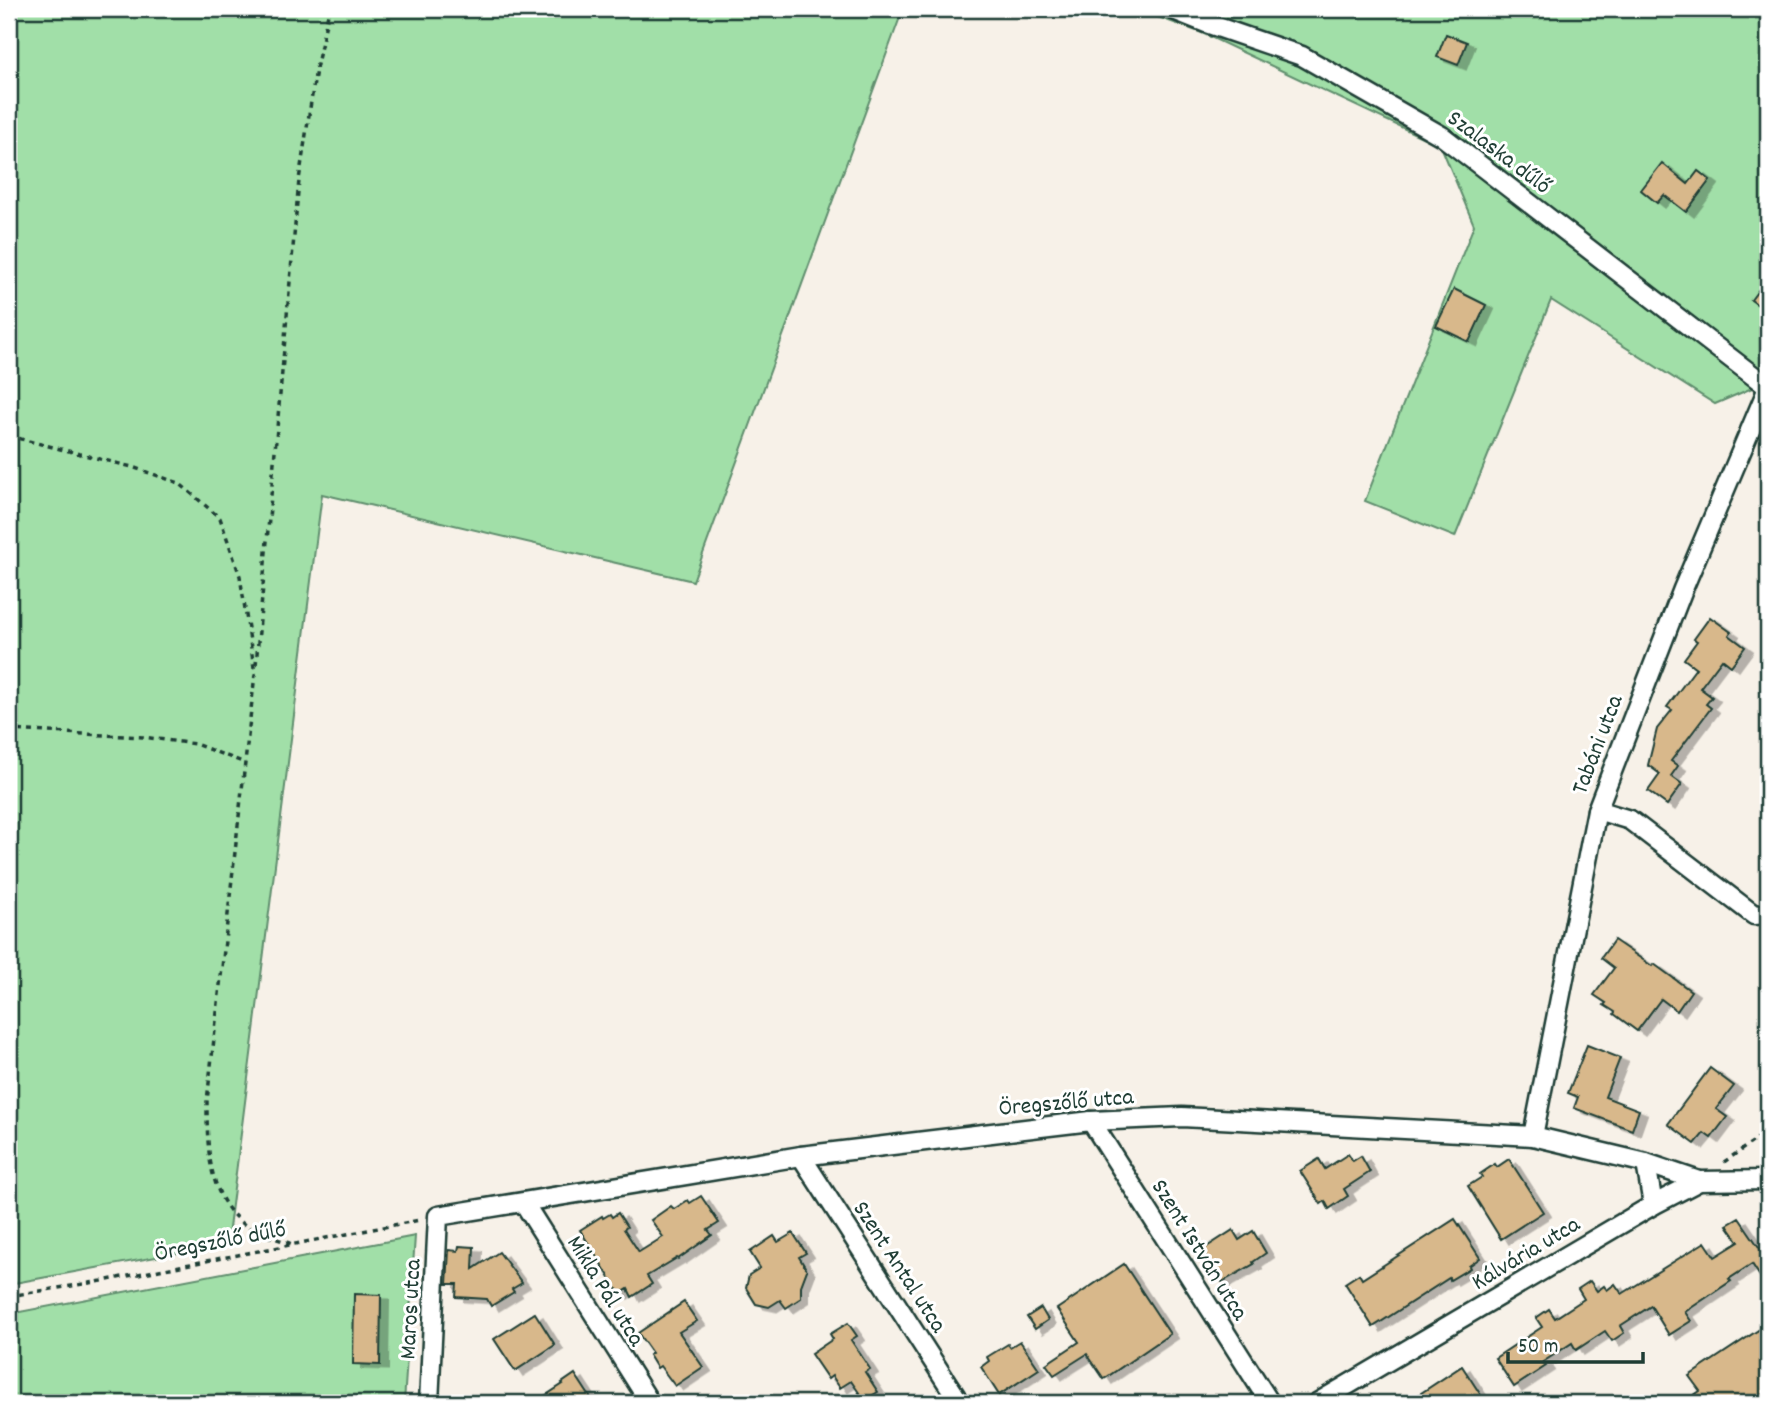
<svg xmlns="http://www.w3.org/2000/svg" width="1777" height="1412" viewBox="0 0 1777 1412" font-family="Dekko,sans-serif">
<defs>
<filter id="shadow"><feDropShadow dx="8" dy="4.5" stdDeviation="0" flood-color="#0004"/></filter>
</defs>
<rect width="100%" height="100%" fill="#f7f1e8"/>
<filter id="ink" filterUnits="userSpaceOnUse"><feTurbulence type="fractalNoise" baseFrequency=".0143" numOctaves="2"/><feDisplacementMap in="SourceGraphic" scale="14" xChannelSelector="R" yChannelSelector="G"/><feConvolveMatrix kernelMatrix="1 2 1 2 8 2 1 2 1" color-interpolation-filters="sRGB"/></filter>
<g filter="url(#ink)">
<g fill="#a1dfa8" stroke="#608e6e" stroke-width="2">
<polygon points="9,9 903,9 693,581 322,494 227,1244 9,1284"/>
<polygon points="1136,9 1768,9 1768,391 1759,385 1715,404 1551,300 1455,537 1365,501 1474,225 1441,146 1202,33"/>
<polygon points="415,1236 404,1403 9,1403 9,1314"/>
</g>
<g fill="#d8b88b" stroke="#1f3d34" stroke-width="2" filter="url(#shadow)">
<polygon points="1446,34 1467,42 1458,65 1437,57"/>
<polygon points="1662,163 1688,184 1698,171 1710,180 1686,212 1664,195 1657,203 1641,190"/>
<polygon points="1768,277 1768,312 1751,300"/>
<polygon points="1454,289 1486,305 1469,342 1436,326"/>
<polygon points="1710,617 1731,632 1729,635 1745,647 1731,666 1722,659 1700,688 1712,697 1706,704 1711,708 1671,761 1678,766 1671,776 1682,784 1667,805 1648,791 1660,774 1648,765 1657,729 1672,710 1667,707 1696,668 1684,659 1697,641 1694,639"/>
<polygon points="1614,940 1652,966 1654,964 1691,991 1677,1011 1661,999 1637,1031 1614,1014 1615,1012 1604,1005 1606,1003 1594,995 1614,968 1601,958"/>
<polygon points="1587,1045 1620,1058 1605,1097 1639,1110 1632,1130 1574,1108 1578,1097 1568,1093"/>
<polygon points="1710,1068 1734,1086 1716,1109 1727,1117 1711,1138 1704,1133 1695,1144 1668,1124"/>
<polygon points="1348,1154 1353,1161 1361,1156 1370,1172 1344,1189 1348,1196 1329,1209 1325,1201 1321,1204 1300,1171 1319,1159 1325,1169"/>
<polygon points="1509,1159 1543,1212 1501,1239 1468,1186 1482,1177 1480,1174 1495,1164 1497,1167"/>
<polygon points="701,1196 719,1223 708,1230 712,1235 678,1259 677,1258 647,1276 652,1284 632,1297 628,1289 620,1294 580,1230 602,1216 603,1218 610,1214 612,1217 618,1213 627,1227 624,1229 639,1252 663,1237 651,1220 671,1206 674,1209 688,1200 690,1203"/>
<polygon points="1739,1218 1763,1253 1768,1250 1768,1289 1752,1264 1729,1279 1731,1281 1685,1312 1691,1321 1669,1335 1651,1306 1620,1326 1624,1333 1612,1341 1605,1331 1576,1350 1572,1343 1543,1362 1546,1366 1514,1387 1495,1358 1542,1327 1536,1318 1549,1309 1555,1318 1584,1299 1578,1289 1590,1281 1597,1291 1604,1286 1607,1290 1615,1284 1622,1294 1705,1242 1715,1257 1739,1242 1727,1225"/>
<polygon points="1455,1219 1480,1258 1469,1266 1470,1268 1450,1280 1449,1278 1373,1327 1345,1283 1359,1274 1362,1279"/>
<polygon points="1233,1230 1239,1240 1253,1231 1266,1253 1253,1262 1254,1264 1222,1282 1202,1250"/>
<polygon points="793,1233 806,1253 799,1257 807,1270 801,1286 801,1298 786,1308 780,1300 769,1307 756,1304 746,1288 749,1275 760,1268 750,1252 774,1236 778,1242"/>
<polygon points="459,1246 474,1247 473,1269 499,1252 522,1283 512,1289 514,1292 491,1306 487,1299 456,1297 457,1284 447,1284 449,1250 458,1251"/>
<polygon points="1124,1264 1170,1334 1104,1379 1087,1354 1054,1375 1046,1364 1079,1342 1057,1309"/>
<polygon points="354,1294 381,1295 380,1365 353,1364"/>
<polygon points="684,1302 697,1321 679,1332 703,1367 675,1386 660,1366 657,1368 649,1355 652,1353 638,1333"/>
<polygon points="1041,1308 1048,1320 1035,1329 1027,1317"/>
<polygon points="535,1313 555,1345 515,1371 494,1339"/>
<polygon points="848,1323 857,1336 851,1340 870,1369 865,1372 878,1392 864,1400 851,1381 840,1388 832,1376 828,1379 811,1354 833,1339 830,1334"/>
<polygon points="1763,1327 1768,1336 1768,1403 1682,1403 1700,1391 1689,1376"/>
<polygon points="1020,1341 1039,1369 999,1395 981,1367 989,1361 987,1357 1008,1344 1010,1347"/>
<polygon points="1462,1366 1486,1403 1406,1403"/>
<polygon points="575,1374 594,1403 534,1403 563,1384 562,1383"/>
</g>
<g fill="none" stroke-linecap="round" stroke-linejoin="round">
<defs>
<g id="street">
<polyline points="1171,9 1206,23 1302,56 1442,136 1768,387"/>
<polyline points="1597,810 1630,820 1754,915 1768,914"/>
<polyline points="1091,1121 1270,1403"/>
<polyline points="1533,1136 1597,810 1683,589 1768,388"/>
<polyline points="801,1156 960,1403"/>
<polyline points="1646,1163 1653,1205"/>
<polyline points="524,1203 650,1403"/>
<polyline points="429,1403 438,1216 801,1156 1091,1121 1182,1117 1533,1136 1646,1163 1699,1181"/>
<polyline points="1317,1403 1653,1205 1699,1181 1768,1180"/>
</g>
</defs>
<use href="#street" stroke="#1f3d34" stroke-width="23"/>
<g stroke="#1f3d34" stroke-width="3.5" stroke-dasharray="5 5" stroke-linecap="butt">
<path d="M9,436L132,467L179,483L220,518L240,576L255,674L207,1101C207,1146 207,1203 251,1229C263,1236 279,1239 292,1244"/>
<polyline points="256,665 299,180 316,69 329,9"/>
<polyline points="9,730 143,737 195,744 245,763"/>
<polyline points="1724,1162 1768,1131"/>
<polyline points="9,1296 102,1281 420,1220"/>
</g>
<use href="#street" stroke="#fff" stroke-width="18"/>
</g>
</g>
<g text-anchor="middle" stroke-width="6" stroke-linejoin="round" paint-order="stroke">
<g font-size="24" fill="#1f3d34" stroke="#fff">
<text transform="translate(1500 151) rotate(37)" y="8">Szalaska dűlő</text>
<text transform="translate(1596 744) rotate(-69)" y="8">Tabáni utca</text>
<text transform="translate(1066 1101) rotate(-5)" y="8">Öregszőlő utca</text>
<text transform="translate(220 1240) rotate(-11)" y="8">Öregszőlő dűlő</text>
<text transform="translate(1201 1249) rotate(58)" y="8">Szent István utca</text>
<text transform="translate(1525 1252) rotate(-31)" y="8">Kálvária utca</text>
<text transform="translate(901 1266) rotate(57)" y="8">Szent Antal utca</text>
<text transform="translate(607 1290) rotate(58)" y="8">Mikla Pál utca</text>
<text transform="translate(409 1309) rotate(-87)" y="8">Maros utca</text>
</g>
</g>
<rect width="1777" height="1412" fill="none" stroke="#fff" stroke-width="35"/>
<rect x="18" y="18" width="1742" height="1377" fill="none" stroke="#1f3d34" stroke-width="2.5" filter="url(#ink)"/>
<path d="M1508 1352v10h135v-10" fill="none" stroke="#1f3d34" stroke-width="3.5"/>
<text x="1518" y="1352" font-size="21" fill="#1f3d34" stroke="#ffffff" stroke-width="5" paint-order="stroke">50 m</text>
</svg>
